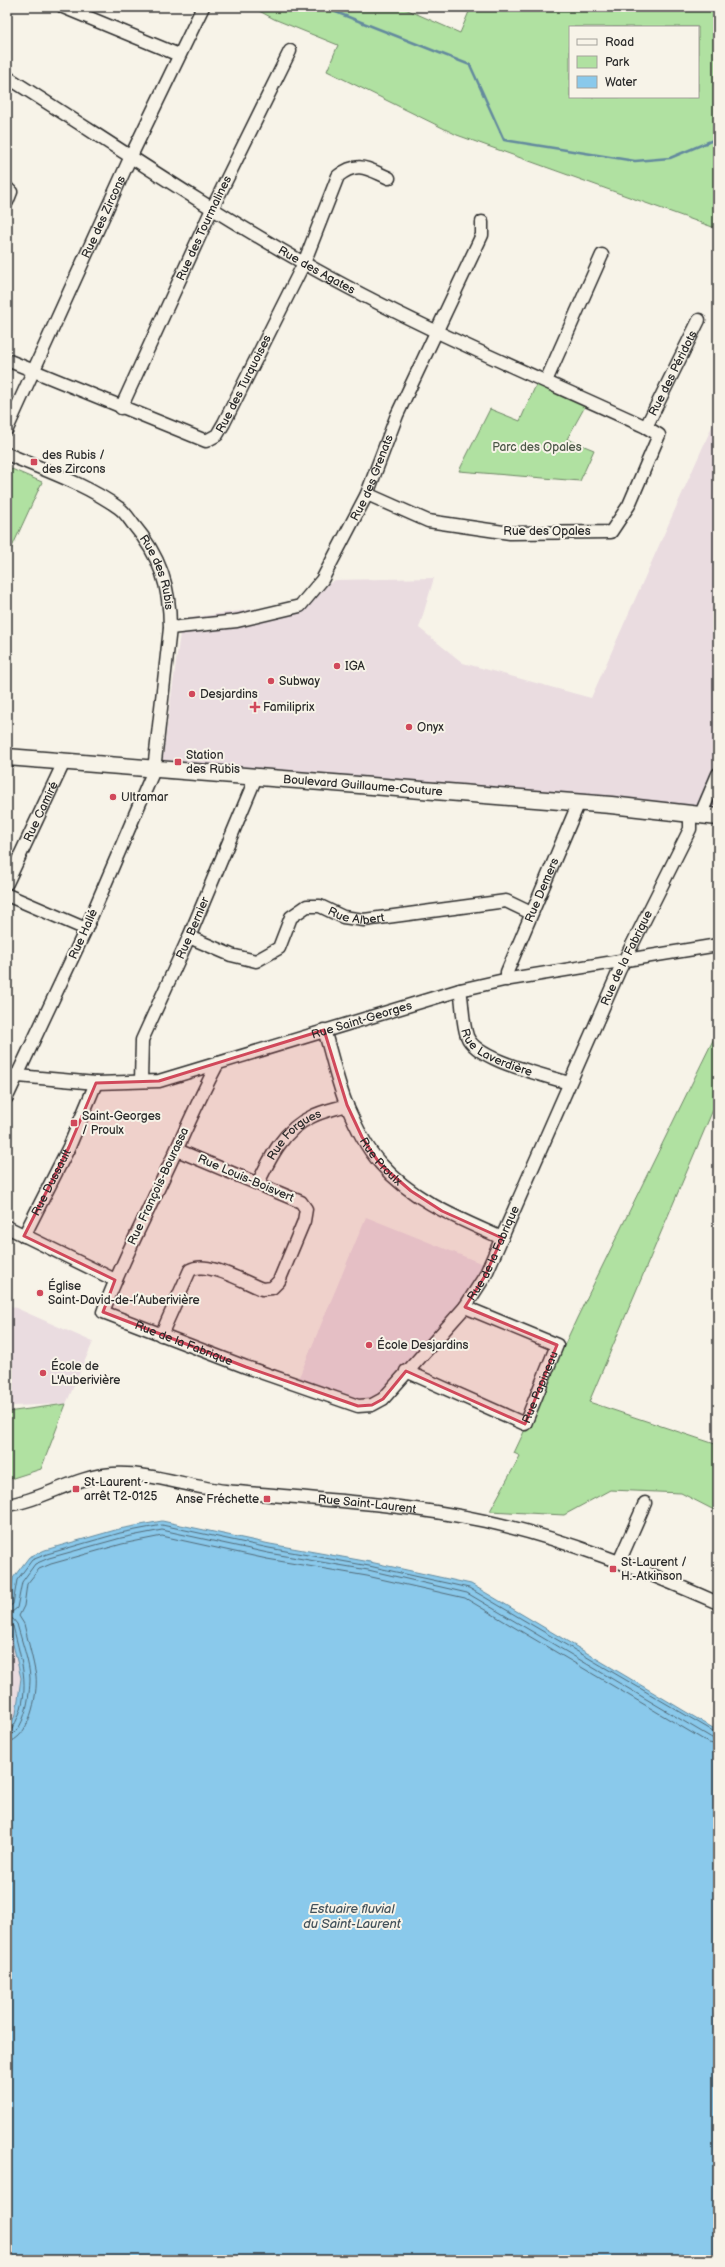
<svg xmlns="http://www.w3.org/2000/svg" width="725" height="2267" viewBox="0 0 725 2267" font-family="'Balsamiq Sans',sans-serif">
<rect width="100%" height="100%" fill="#f7f3e8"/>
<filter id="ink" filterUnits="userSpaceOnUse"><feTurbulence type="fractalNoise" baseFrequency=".025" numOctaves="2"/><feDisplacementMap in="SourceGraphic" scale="8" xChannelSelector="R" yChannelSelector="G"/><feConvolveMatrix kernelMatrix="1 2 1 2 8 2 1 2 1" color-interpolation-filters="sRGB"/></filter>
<g filter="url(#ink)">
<g fill="#eadce0">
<polygon points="718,413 718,813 355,791 160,777 182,619 297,603 335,580 434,578 419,628 463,663 591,698"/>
<polygon points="366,1217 488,1266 458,1307 379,1397 358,1406 297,1382"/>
<polygon points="7,1304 93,1342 66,1404 13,1406 7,1422"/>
<polygon points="7,1618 21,1678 16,1714 7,1730"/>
</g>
<g fill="#b0e1a1" stroke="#6e8666" fill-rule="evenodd">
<path d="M252,7H401L460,33L471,7H718V229L457,135L327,71L338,45L274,19ZM570,27H698V97H570Z"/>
<polygon points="539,378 588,401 567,439 594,450 580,481 459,471 490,409 520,421"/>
<polygon points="7,467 42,482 7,558"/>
<polygon points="718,1030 718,1098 589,1402 718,1445 718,1512 681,1493 610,1490 564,1515 490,1511 520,1456 514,1453 577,1318"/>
<polygon points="66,1404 41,1469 7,1480 7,1412"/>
</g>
<polygon fill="#8ac9eb" stroke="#648a9e" points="162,1521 270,1544 370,1562 471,1584 718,1731 718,2260 7,2260 7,1730 16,1714 21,1678 7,1619 13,1578 29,1557 45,1550 119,1529"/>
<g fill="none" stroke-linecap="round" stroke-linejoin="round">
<g stroke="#516a78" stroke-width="1">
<polyline points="7,1608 13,1604 17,1580 32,1560 47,1554 120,1533 162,1525 269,1548 369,1566 469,1588 718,1734"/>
<polyline points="7,1613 12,1612 17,1608 22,1582 35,1564 49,1558 121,1538 162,1530 268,1553 368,1570 467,1593 712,1738 718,1739"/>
<path d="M7,1618L13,1619L17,1624C21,1639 30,1664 30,1679C30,1693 25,1735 7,1736"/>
<path d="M7,1623L13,1626C22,1663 33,1694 12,1729L7,1731"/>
<path d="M7,1742C29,1741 38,1694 36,1676C33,1659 28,1641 24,1624L19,1616L24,1606L27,1584L39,1569L51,1564L122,1544L162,1536L267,1559L367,1576L465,1598L709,1743L718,1745"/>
</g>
<polyline stroke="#648a9e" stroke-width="2.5" points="323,7 470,65 504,140 635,161 670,158 718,138"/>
<defs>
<g id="minor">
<polyline points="63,7 179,55"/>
<path id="s1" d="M7,77C105,139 201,205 302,262C412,325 531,374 646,427L659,435L629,505L611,532L510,533L428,521L367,494"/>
<polyline points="7,188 11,192 7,202"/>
<path id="s2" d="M7,360L206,441L217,435L224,423L304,263L338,176C358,160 368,169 389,178"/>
<polyline points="546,381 602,255"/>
<path id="s3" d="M121,408L212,209L290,51"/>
<path id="s4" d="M646,427L699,320"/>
<path id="s5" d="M7,429L131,156L203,7"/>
<path id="s6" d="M7,454C44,470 86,484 119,508C125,512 129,519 133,524C160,556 170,586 170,628L154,770L86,929L7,1097"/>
<path id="s7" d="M170,628L237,621L300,606L322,580L367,494L397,415L482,235V222"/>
<polyline points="700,816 718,774"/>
<path id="s8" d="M7,883L64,762"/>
<polyline points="7,895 86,929"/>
<path id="s9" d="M189,937L231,955L256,961L279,948L291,917L307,906H320L343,917L364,920L506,901L531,913"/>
<path id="s10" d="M507,980V972L579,802"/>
<path id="s11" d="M460,990C463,1005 462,1021 467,1036C476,1061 545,1075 569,1083"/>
<path id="s12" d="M324,1030C332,1055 337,1082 347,1106C356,1126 366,1148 381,1164C413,1201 460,1219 502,1238"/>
<path id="s13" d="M218,1063C199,1098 184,1134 167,1170C145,1218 121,1263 103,1312L246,1367L358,1406L372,1405L383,1399L465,1307L485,1276L619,971L690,829V815"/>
<path id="s14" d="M7,1075L96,1083L159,1081L460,990L504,980L718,945"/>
<path id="s15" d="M141,1081L142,1040L189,937L256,777"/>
<path id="s16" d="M258,1183C270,1158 284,1129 311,1117C322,1111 335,1109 347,1105"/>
<polyline points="7,1227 115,1280"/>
<path id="s17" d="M24,1236L69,1147L96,1083"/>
<path d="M161,1335L190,1270C207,1260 244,1282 262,1289L272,1288L279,1281L304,1221L306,1209L301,1202L177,1150"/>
<path id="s18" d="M406,1371L525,1424L557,1345L465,1307"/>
<path id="s19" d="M7,1505C44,1500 75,1476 113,1474C151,1472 188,1487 225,1491C312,1499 400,1503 485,1521C566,1539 643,1570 718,1603"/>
<polyline points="619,1562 645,1503"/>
</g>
<g id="major">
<path id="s20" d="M7,757L611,805L718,817"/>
</g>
</defs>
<use href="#minor" stroke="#2b2b2b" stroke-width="15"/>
<use href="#major" stroke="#2b2b2b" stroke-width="19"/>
<use href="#minor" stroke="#f7f3e8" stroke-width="12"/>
<use href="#major" stroke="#f7f3e8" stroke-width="16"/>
</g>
</g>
<path fill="#d1495b" fill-opacity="0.2" stroke="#d1495b" stroke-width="3" stroke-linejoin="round" d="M324,1030L347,1105L362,1137L380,1164L411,1191L442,1211L502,1238L485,1276L465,1307L557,1345L525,1424L406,1371L383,1399L372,1405L358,1406L246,1367L103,1312L115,1280L24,1236L69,1147L96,1083L159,1081Z"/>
<g fill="#d1495b" stroke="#f7f3e8" stroke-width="1.5">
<rect x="30" y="458" width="8" height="8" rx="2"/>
<circle cx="337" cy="666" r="4"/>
<circle cx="271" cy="681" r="4"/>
<circle cx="192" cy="694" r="4"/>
<path d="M253 701h4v4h4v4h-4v4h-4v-4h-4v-4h4z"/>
<circle cx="409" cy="727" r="4"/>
<rect x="174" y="758" width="8" height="8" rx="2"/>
<circle cx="113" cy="797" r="4"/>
<rect x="70" y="1119" width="8" height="8" rx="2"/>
<circle cx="40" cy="1293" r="4"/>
<circle cx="369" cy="1345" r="4"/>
<circle cx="43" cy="1373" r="4"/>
<rect x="72" y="1485" width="8" height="8" rx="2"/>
<rect x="263" y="1495" width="8" height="8" rx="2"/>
<rect x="609" y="1565" width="8" height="8" rx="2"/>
</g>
<g text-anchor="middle" stroke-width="4" stroke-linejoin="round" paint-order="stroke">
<g font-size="12" fill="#2b2b2b" stroke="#f7f3e8">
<text dy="4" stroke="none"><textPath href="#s5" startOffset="233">Rue des Zircons</textPath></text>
<text dy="4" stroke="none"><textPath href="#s3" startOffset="198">Rue des Tourmalines</textPath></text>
<text dy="4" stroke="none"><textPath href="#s1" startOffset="365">Rue des Agates</textPath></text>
<text dy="4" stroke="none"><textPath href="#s4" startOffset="60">Rue des Péridots</textPath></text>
<text dy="4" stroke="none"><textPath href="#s2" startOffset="285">Rue des Turquoises</textPath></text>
<text dy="4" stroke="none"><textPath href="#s7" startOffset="280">Rue des Grenats</textPath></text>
<text x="547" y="535">Rue des Opales</text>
<text dy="4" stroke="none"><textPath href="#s6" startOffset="201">Rue des Rubis</textPath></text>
<text dy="4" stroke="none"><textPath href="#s20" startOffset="357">Boulevard Guillaume-Couture</textPath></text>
<text dy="4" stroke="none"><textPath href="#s8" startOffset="79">Rue Camiré</textPath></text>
<text dy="4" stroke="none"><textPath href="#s10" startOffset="97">Rue Demers</textPath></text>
<text dy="4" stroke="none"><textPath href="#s9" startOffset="202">Rue Albert</textPath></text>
<text dy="4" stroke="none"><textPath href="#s15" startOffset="164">Rue Bernier</textPath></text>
<text transform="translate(83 934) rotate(-66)" y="4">Rue Hallé</text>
<text dy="4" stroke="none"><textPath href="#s13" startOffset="1081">Rue de la Fabrique</textPath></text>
<text dy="4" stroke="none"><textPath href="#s14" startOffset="364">Rue Saint-Georges</textPath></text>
<text dy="4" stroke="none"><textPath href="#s11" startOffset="81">Rue Laverdière</textPath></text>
<text dy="4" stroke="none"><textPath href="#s16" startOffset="62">Rue Forgues</textPath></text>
<text dy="4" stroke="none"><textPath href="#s12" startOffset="145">Rue Proulx</textPath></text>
<text transform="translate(246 1178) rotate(23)" y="4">Rue Louis-Boisvert</text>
<text dy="4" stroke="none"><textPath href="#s17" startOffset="60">Rue Dussault</textPath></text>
<text transform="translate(158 1186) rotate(-65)" y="4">Rue François-Bourassa</text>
<text dy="4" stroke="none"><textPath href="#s13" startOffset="757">Rue de la Fabrique</textPath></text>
<text dy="4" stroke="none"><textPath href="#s13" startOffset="361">Rue de la Fabrique</textPath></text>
<text dy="4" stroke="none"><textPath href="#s18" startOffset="170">Rue Papineau</textPath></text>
<text dy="4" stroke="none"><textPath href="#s19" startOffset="367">Rue Saint-Laurent</textPath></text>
</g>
<g font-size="12" fill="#4c5848" stroke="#f7f3e8">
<text x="537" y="451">Parc des Opales</text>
</g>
<g font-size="12" fill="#2b2b2b" stroke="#f7f3e8" text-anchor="start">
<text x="42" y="459">des Rubis /<tspan x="42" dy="14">des Zircons</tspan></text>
<text x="345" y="670">IGA</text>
<text x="279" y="685">Subway</text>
<text x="200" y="698">Desjardins</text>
<text x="263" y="711">Familiprix</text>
<text x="417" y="731">Onyx</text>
<text x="186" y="759">Station<tspan x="186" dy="14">des Rubis</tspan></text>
<text x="121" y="801">Ultramar</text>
<text x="82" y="1120">Saint-Georges<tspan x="82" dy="14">/ Proulx</tspan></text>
<text x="48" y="1290">Église<tspan x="48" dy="14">Saint-David-de-l’Auberivière</tspan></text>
<text x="377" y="1349">École Desjardins</text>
<text x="51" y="1370">École de<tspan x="51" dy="14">L'Auberivière</tspan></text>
<text x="84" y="1486">St-Laurent -<tspan x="84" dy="14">arrêt T2-0125</tspan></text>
<text x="259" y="1503" text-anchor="end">Anse Fréchette</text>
<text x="621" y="1566">St-Laurent /<tspan x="621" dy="14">H.-Atkinson</tspan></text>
</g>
<g font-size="13" font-style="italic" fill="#43525b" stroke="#f7f3e8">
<text x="352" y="1913">Estuaire fluvial<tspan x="352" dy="15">du Saint-Laurent</tspan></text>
</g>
</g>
<rect width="725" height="2267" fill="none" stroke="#f7f3e8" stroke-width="24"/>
<rect x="12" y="12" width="701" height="2243" fill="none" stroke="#2b2b2b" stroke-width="1.5" filter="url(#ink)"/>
<rect x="569" y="26" width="130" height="72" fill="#f7f3e8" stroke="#a5a39c"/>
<rect x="577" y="39" width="20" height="6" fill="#f7f3e8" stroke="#a5a39c"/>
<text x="605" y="46" font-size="12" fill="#2b2b2b">Road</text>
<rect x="577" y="56" width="20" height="12" fill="#b0e1a1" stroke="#a5a39c"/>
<text x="605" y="66" font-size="12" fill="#2b2b2b">Park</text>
<rect x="577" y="76" width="20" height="12" fill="#8ac9eb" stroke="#a5a39c"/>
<text x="605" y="86" font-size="12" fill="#2b2b2b">Water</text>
</svg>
